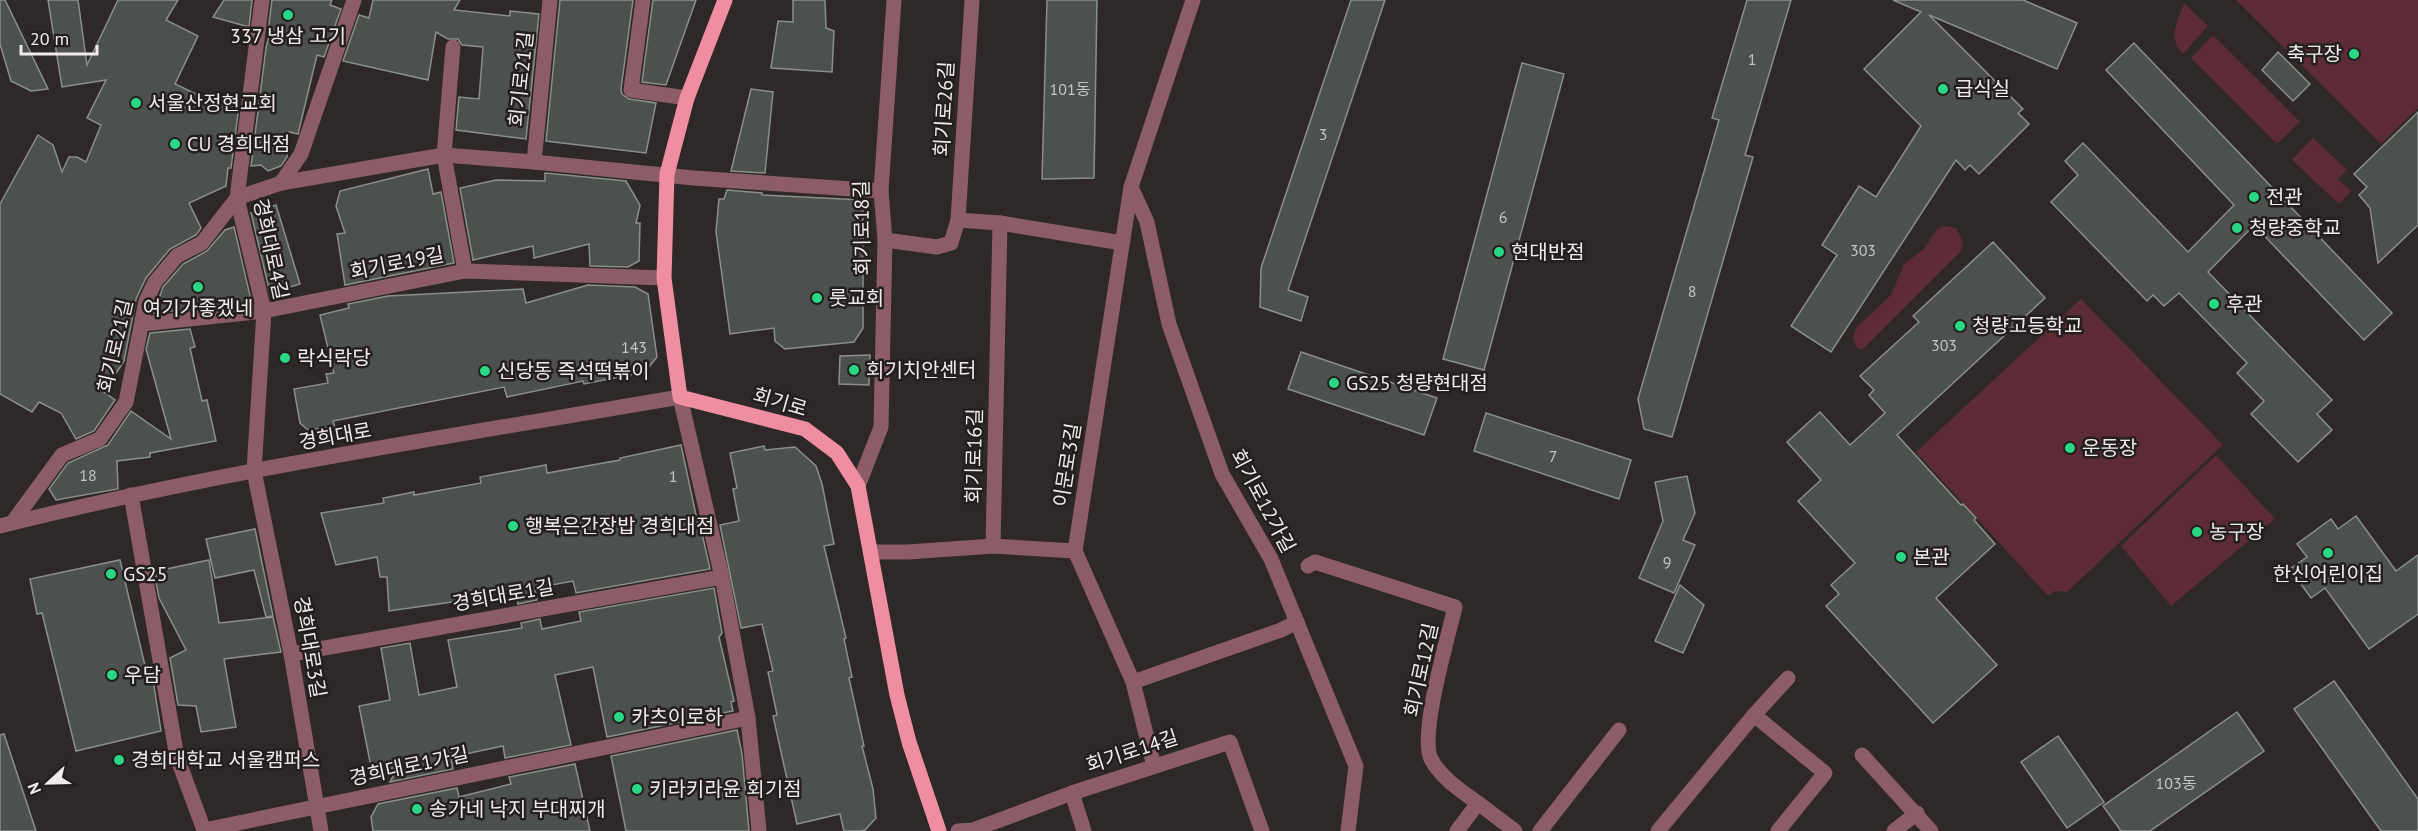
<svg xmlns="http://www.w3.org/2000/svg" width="2418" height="831" viewBox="0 0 2418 831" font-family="'PT Sans','Noto Sans KR',sans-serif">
<rect width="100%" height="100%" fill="#2e2829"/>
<g fill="#5c2b36">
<polygon points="2236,0 2418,0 2418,108 2381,144"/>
<path d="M2184,3L2208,26L2183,54C2167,36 2177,24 2184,3Z"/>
<polygon points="2213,35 2300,122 2277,144 2191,58"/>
<polygon points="2313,138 2347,170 2338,179 2351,191 2339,204 2292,160"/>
<polygon points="1944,226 1956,228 1963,243 1962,250 1863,349 1859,349 1855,345 1853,337 1857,327 1891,295 1904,264 1924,249 1937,229"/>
<polygon points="2081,299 2223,445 2067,592 2055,591 2048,596 1916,452"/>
<polygon points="2216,455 2275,519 2171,606 2121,546"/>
</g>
<g fill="#4c514d" stroke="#8a8f8b" stroke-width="1.5">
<polygon points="0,0 5,0 48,89 31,91 11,81 0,44"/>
<polygon points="48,0 78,0 87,65 118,0 178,0 166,20 198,36 175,84 198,95 239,106 231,168 228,168 226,186 189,203 201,228 196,235 170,249 146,278 136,299 124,361 104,392 115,400 94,431 76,439 61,413 39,402 32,412 0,394 0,204 38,135 53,145 62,172 69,157 77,157 86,162 101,125 87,118 106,80 62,87"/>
<polygon points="224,0 252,0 249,27 213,17"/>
<polygon points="272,0 332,0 330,5 341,9 324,57 317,55 298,134 289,132 287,157 281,166 268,171 261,165 251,166 266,48 270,32 268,32"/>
<polygon points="373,0 460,0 454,10 510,16 510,11 539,14 526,139 456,130 459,97 479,99 483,47 462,45 458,39 448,39 436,32 428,80 343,61 359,15 369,18"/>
<polygon points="560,0 633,0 621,89 622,94 629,99 656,103 646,153 546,141"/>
<polygon points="653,0 696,0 666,85 642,82"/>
<polygon points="793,0 825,0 826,28 834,31 832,72 771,68 778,21 793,22"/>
<polygon points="1047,0 1097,0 1094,178 1042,179"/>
<polygon points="1351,0 1385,0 1288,290 1308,297 1301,321 1260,307 1261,268"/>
<polygon points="1747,0 1791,0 1745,155 1753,157 1672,437 1644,429 1638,399 1719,120 1712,118"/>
<polygon points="1893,0 2023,0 2077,23 2057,69 1929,15 2023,109 2018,113 2029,124 1979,174 1970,165 1965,170 1956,160 1831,352 1791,326 1837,255 1822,245 1859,186 1876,197 1921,126 1864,69 1921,12"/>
<polygon points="2134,43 2392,313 2364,340 2254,225 2208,272 2332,400 2317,414 2332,430 2298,462 2251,414 2264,401 2237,373 2247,363 2179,293 2164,306 2153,295 2147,301 2051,202 2078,175 2065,161 2083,143 2188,252 2234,205 2106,70"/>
<polygon points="2278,52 2310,84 2293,101 2262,70"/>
<polygon points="1522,63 1564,74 1484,370 1443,359"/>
<polygon points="751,89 773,92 765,173 731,171"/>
<polygon points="2418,112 2418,225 2378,263 2370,208 2359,195 2367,187 2354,174"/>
<polygon points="428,169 433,194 441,192 454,263 345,285 337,234 345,233 336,206 340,191"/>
<polygon points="545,173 626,181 640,205 636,223 640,223 639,261 628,267 590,266 589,244 534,258 533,246 473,260 460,188 496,180 545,181"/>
<polygon points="727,190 762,193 762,195 863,200 863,328 854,342 785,349 775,341 774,328 730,334 716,232 719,199 724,199"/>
<polygon points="276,205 300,284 270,293 251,213"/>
<polygon points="234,227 251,300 249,303 154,313 163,287 183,264 207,251 225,230"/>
<polygon points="1993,242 2045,298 1897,435 1961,505 1963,504 1976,518 1974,520 1995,544 1936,598 1997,665 1933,723 1826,606 1839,594 1831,585 1855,563 1798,501 1821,480 1787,442 1820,412 1850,445 1885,413 1869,395 1874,390 1860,376 1919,322 1913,316"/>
<polygon points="588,285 635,287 648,294 657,357 645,372 584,384 583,381 507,397 504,387 333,421 335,427 308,430 300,423 294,389 328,383 326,374 334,373 320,315 349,308 348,304 388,296 523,289 526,303"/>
<polygon points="190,329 195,347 190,348 202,401 207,400 216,441 150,453 150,457 117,461 118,489 56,500 49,489 68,463 108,445 131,411 171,439 146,349 150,333"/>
<polygon points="1301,352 1437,398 1424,435 1288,389"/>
<polygon points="870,355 869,385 839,384 840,356"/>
<polygon points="1486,413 1631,460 1619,499 1474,451"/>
<polygon points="681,445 699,529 701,529 710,569 576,593 573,581 535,588 537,600 518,604 515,587 459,596 459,601 389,611 387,577 380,577 377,557 336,565 321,513 384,503 383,498 414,492 414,495 481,483 480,477 546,465 547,473 620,460 620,458"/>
<polygon points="764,446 765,450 795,447 816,466 822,484 834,544 824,546 846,638 844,639 852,677 849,678 864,746 862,746 873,789 876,818 865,830 860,831 844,831 840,814 797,824 773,716 777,715 768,672 773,671 762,624 741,628 720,525 739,521 733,489 737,488 730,453"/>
<polygon points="1687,476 1695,513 1683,540 1695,545 1674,593 1639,578 1663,521 1655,482"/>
<polygon points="2356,516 2396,571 2418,555 2418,614 2369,649 2325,588 2311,598 2290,569 2307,557 2297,544 2331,519 2338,529"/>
<polygon points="255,529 273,616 266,617 254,570 215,578 206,539"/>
<polygon points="120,560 146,670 151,667 161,731 76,751 42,613 37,614 30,579"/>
<polygon points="209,560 219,623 273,617 281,652 224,659 236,727 201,732 196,706 178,705 170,658 186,650 159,598 155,577 162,570"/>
<polygon points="1680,585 1704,605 1683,653 1655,641"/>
<polygon points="714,588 722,633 719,637 734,701 731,702 733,711 607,737 593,667 555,675 571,745 505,758 503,746 451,757 453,769 390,782 398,767 372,772 359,706 390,700 381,648 410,643 419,695 457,687 448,640 522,628 521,623 540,619 542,629 581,621 579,612"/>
<polygon points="2334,681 2418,799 2418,831 2381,831 2294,709"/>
<polygon points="2237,712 2264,751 2150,831 2121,831 2103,806"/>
<polygon points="737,730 742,754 749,831 626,831 611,756"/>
<polygon points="4,734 36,831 0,831 0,735"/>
<polygon points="2058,736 2104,802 2067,828 2021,762"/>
<polygon points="575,764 590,831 373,831 371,817 378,804 457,788 459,797 511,784 509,777"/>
</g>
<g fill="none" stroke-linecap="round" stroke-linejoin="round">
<g stroke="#8c5d66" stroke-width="15">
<polyline points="262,0 237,198 264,311 254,471 291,654 321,831"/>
<polyline points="643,0 631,90 687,98"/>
<polyline points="453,47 444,155 465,271"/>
<polyline points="534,162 550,0"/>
<polyline points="281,183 301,154 354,0"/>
<polyline points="1131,187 1147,222 1169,324 1222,474 1271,559 1356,766 1348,831"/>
<polyline points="958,220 972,0"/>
<polyline points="885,240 937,247 951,243 958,220 1000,223 1122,243"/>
<polyline points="142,324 264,311 465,271 664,278"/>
<polyline points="858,486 881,427 885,240 881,191 894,0"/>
<polyline points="131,495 177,757 204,830 748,718"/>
<polyline points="12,523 62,455 100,439 126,402 146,301 155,282 177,256 202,243 237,198 281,183 444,155 534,162 694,178 881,191"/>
<path d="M0,526C224,470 453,436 680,397L722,577L748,718L759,831"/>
<polyline points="993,546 1000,223"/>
<polyline points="871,552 908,552 993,546 1075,551"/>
<path d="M1308,566L1315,562L1455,607C1448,637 1419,735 1431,759C1441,778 1461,791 1478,803"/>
<polyline points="291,654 722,577"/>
<polyline points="1133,682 1281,630 1297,622"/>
<polyline points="1754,715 1825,773 1778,831"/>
<polyline points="1862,755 1931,831"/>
<polyline points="1154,766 1133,682 1075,551 1131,187 1193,0"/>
<polyline points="1072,793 1084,831"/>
<polyline points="958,831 973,830 1072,793 1230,742 1262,831"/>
<polyline points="1457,831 1478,803 1515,831"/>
<polyline points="1540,831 1619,730"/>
<polyline points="1658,831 1754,715 1788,678"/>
<polyline points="1894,831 1917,813"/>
</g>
<polyline stroke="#ef8ea1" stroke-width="15" points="725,0 687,98 667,174 664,278 680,397 805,429 837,453 858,486 897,695 909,742 939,831"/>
</g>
<g fill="#29d885" stroke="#241e1f" stroke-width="2">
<circle cx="288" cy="15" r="6"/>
<circle cx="2354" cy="54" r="6"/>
<circle cx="1943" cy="89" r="6"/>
<circle cx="136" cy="103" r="6"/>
<circle cx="175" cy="144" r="6"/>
<circle cx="2254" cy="197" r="6"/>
<circle cx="2237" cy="228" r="6"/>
<circle cx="1499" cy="252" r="6"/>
<circle cx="198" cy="287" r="6"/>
<circle cx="817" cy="298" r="6"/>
<circle cx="2214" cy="304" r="6"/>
<circle cx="1960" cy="326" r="6"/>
<circle cx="285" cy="358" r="6"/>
<circle cx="854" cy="370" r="6"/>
<circle cx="485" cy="371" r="6"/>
<circle cx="1334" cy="383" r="6"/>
<circle cx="2070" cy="448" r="6"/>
<circle cx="513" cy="526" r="6"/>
<circle cx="2197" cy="532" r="6"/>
<circle cx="2328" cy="553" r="6"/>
<circle cx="1901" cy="557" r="6"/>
<circle cx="111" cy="574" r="6"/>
<circle cx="112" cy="675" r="6"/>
<circle cx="619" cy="717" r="6"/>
<circle cx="119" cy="760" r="6"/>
<circle cx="637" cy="789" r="6"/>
<circle cx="417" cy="809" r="6"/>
</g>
<g text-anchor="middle" stroke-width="5" stroke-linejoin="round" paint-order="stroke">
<g font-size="16" fill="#c6c4c4">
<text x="1752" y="65">1</text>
<text x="1070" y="95">101동</text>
<text x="1323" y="140">3</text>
<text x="1503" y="223">6</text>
<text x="1863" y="256">303</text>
<text x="1692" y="297">8</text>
<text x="1944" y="351">303</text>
<text x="634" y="353">143</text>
<text x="1553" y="462">7</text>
<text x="88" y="481">18</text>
<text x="673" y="482">1</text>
<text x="1667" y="568">9</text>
<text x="2176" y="789">103동</text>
</g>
<g font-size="20" fill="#efebec" stroke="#241e1f" text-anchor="start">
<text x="288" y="43" text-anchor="middle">337 냉삼 고기</text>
<text x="2342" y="61" text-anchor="end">축구장</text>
<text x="1955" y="96">급식실</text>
<text x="148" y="110">서울산정현교회</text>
<text x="187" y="151">CU 경희대점</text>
<text x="2266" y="204">전관</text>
<text x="2249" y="235">청량중학교</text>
<text x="1511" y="259">현대반점</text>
<text x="829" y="305">룻교회</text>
<text x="2226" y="311">후관</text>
<text x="198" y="315" text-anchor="middle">여기가좋겠네</text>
<text x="1972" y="333">청량고등학교</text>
<text x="297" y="365">락식락당</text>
<text x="866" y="377">회기치안센터</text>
<text x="497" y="378">신당동 즉석떡볶이</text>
<text x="1346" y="390">GS25 청량현대점</text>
<text x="2082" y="455">운동장</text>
<text x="525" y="533">행복은간장밥 경희대점</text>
<text x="2209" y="539">농구장</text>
<text x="1913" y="564">본관</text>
<text x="123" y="581">GS25</text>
<text x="2328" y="581" text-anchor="middle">한신어린이집</text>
<text x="124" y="682">우담</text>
<text x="631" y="724">카츠이로하</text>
<text x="131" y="767">경희대학교 서울캠퍼스</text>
<text x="649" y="796">키라키라윤 회기점</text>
<text x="429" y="816">송가네 낙지 부대찌개</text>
</g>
<g font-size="20" fill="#efebec" stroke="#241e1f">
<text transform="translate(521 79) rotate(-84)" y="7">회기로21길</text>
<text transform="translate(944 109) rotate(-87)" y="7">회기로26길</text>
<text transform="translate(862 228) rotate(-91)" y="7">회기로18길</text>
<text transform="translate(271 249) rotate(78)" y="7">경희대로4길</text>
<text transform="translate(397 263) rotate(-11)" y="7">회기로19길</text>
<text transform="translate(115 346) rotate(-77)" y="7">회기로21길</text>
<text transform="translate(780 402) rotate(16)" y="7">회기로</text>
<text transform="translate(335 436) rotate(-10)" y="7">경희대로</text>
<text transform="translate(974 456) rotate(-89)" y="7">회기로16길</text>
<text transform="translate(1067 465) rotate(-81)" y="7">이문로3길</text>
<text transform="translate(1263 501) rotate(62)" y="7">회기로12가길</text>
<text transform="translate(503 595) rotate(-10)" y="7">경희대로1길</text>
<text transform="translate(310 647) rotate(80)" y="7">경희대로3길</text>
<text transform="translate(1421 670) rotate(-78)" y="7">회기로12길</text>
<text transform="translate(1132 751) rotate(-18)" y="7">회기로14길</text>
<text transform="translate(409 766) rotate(-12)" y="7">경희대로1가길</text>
</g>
</g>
<g transform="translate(48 783) rotate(248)" stroke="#241e1f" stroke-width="4.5" paint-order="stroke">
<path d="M0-4.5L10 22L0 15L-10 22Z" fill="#efebec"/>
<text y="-9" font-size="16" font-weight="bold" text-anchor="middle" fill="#efebec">N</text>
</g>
<path d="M21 45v9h76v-9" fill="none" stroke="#efebec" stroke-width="3"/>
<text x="30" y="45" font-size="18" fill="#efebec" stroke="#241e1f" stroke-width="4.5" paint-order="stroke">20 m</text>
</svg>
